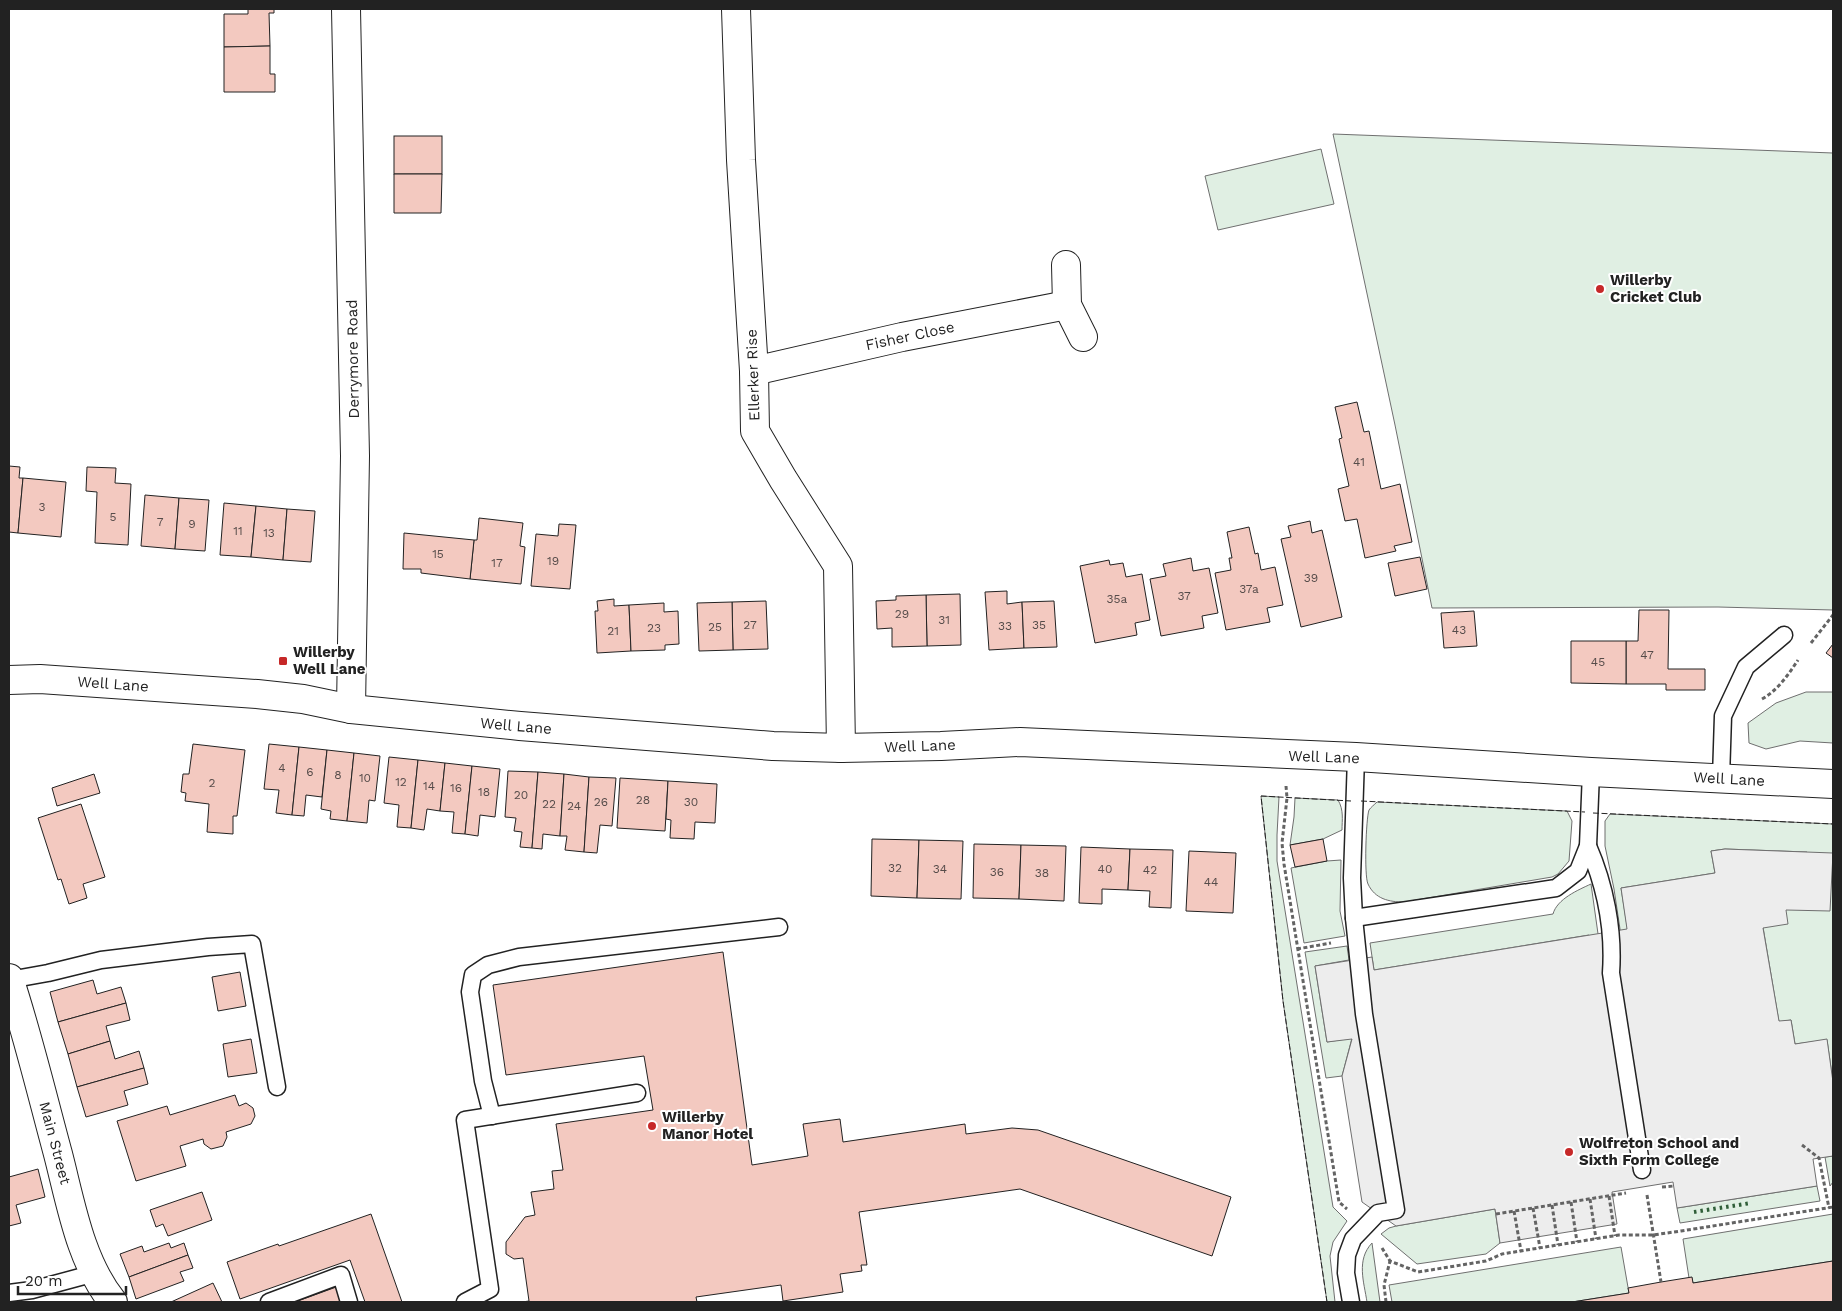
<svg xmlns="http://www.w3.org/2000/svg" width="1842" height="1311" viewBox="0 0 1842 1311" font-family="'Work Sans',sans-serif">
<rect width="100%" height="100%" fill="#fff"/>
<g fill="#e0efe3" stroke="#6f6f6f">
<polygon points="1333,134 1833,153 1833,610 1718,607 1432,608 1395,425"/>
<polygon points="1321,149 1334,204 1218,230 1205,176"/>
<polygon points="1806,692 1833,692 1833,743 1800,741 1766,749 1749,743 1748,723 1776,703"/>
<polygon points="1261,796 1279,797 1277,835 1277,861 1333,1207 1347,1221 1333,1242 1330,1256 1335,1302 1327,1302 1283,1001"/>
<path d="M1295,798L1338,800C1344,810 1342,820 1342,830L1323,839L1290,845L1294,817Z"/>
<path d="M1377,802L1567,811L1572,821L1569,861L1558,874L1552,877L1404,902C1389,902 1375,899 1368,884C1364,876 1366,818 1369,810C1371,807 1374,805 1377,802Z"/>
<polygon points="1610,814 1833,824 1833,1082 1827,1040 1795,1044 1791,1020 1779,1022 1763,927 1786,910 1807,852 1725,849 1711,851 1715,873 1621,888 1635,976 1626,969 1614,889 1605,846 1605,821"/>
<polygon points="1341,860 1340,911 1345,936 1304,943 1291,868 1327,861"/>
<path d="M1591,884L1600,948L1589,935L1374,970L1370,943L1553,914C1557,899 1578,890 1591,884Z"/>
<polygon points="1347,946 1349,960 1315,966 1327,1042 1352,1038 1342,1076 1326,1078 1305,952"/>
<polygon points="1833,1156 1833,1182 1830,1186 1825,1157"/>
<polygon points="1817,1186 1820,1201 1680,1223 1677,1208"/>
<polygon points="1495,1209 1500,1243 1486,1254 1417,1264 1381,1234 1389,1228 1396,1226"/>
<polygon points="1833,1214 1833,1261 1693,1283 1692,1278 1689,1278 1683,1239"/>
<path d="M1372,1243L1380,1302H1367C1364,1282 1356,1260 1372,1243Z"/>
<polygon points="1621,1247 1629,1293 1572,1302 1392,1302 1389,1285"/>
</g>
<polygon fill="#ededed" stroke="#6f6f6f" points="1725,849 1833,853 1830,911 1786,910 1788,924 1763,928 1779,1021 1791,1020 1795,1044 1827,1039 1833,1082 1833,1156 1813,1159 1817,1186 1677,1208 1673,1182 1612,1192 1617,1224 1500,1243 1495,1209 1396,1226 1362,1202 1342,1076 1352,1039 1327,1042 1315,966 1372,957 1374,970 1627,929 1621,888 1715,873 1711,851"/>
<g fill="#f3c9c0" stroke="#222">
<polygon points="248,9 274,9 274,13 269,13 270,46 224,47 224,14 248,14"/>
<polygon points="270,46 270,74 275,74 275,92 224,92 224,47"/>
<rect x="394" y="136" width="48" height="38"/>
<polygon points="394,174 442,174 441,213 394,213"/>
<polygon points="1357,402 1364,432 1369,431 1381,489 1400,484 1412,542 1394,546 1396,551 1365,558 1357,519 1345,521 1338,489 1349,486 1339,439 1342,438 1335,407"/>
<polygon points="9,466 20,467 19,478 23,478 18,533 9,532"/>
<polygon points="87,467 116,468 115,483 131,484 128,545 95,543 97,492 86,491"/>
<polygon points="23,478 66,482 61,537 18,533"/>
<polygon points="145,495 179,498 175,549 141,546"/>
<polygon points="179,498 209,500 205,551 175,549"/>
<polygon points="224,503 256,506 251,557 220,555"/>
<polygon points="256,506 287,509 283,560 251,557"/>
<polygon points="287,509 315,511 311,562 283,560"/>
<polygon points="479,518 523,523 520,546 525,547 521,584 470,579 474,540 477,540"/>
<polygon points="1310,521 1312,533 1322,530 1342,617 1301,627 1281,539 1291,537 1288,526"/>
<polygon points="559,524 576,525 570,589 531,586 536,534 558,536"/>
<polygon points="1249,527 1255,554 1258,553 1261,570 1275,567 1283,605 1267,608 1270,622 1226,630 1215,573 1231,570 1229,558 1232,558 1227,532"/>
<polygon points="404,533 474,540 470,579 421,573 421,569 403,569"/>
<polygon points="1420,557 1427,589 1395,596 1388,563"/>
<polygon points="1191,558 1193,571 1209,568 1218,613 1202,616 1204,628 1161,636 1150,579 1166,576 1163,564"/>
<polygon points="1109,560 1110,565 1123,563 1126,577 1142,574 1150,620 1135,623 1137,635 1095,643 1080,566"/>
<polygon points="1007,591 1007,604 1022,602 1024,648 989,650 985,592"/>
<polygon points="960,594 961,645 927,646 926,595"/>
<polygon points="926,595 927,646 892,647 892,628 877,629 876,601 896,600 896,596"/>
<polygon points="614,599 614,606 629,605 631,651 597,653 595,611 598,611 597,601"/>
<polygon points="766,601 768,649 733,650 732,602"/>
<polygon points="1054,601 1057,647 1024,648 1022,602"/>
<polygon points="732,602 733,650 699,651 697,603"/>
<polygon points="664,603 664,612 678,611 679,644 665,645 665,650 631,651 629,605"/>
<polygon points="1639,610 1669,610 1668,669 1705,669 1705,690 1666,690 1666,684 1626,684 1626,641 1638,641"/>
<polygon points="1474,611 1477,646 1444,648 1441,613"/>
<polygon points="1571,641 1626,641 1626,684 1571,683"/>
<polygon points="1833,644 1833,658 1826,653"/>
<polygon points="193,744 245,750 237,816 233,816 233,834 207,832 209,804 185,801 186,793 181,792 183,774 189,774"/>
<polygon points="269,744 299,747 292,815 276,813 279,790 264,789"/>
<polygon points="299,747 327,750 322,797 306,795 304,816 292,815"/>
<polygon points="327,750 354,753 347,821 330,819 331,811 321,809"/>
<polygon points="354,753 380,756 375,801 369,800 367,823 347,821"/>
<polygon points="389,757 418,760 411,828 397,827 399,805 384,803"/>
<polygon points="418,760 445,763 440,811 427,809 424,830 411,828"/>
<polygon points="445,763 472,766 465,834 452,833 454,812 440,811"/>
<polygon points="472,766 500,769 495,817 480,815 478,836 465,834"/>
<polygon points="508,771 538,772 532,848 520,847 522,832 514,831 516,818 505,817"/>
<polygon points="538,772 564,774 560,836 543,834 542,849 532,848"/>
<polygon points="94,774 100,793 57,806 52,788"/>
<polygon points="564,774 589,777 584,852 565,850 567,836 560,836"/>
<polygon points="589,777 616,778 612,826 600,825 597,853 584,852"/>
<polygon points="620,778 668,781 665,831 617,828"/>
<polygon points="668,781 717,784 715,823 695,822 694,839 670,838 671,820 666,819"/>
<polygon points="81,804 105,877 83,884 87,898 69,904 61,879 58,880 38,818"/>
<polygon points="872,839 919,840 917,898 871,896"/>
<polygon points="1323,839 1327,861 1295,867 1290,845"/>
<polygon points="919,840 963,841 961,899 917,898"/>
<polygon points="974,844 1021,845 1019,899 973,898"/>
<polygon points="1021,845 1066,846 1064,901 1019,899"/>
<polygon points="1081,847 1130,849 1128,890 1102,889 1102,904 1079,903"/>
<polygon points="1130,849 1173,850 1171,908 1149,907 1150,891 1128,890"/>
<polygon points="1189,851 1236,853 1233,913 1186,911"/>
<polygon points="723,952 752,1165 808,1156 803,1124 840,1119 843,1142 965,1124 966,1134 1012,1128 1038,1130 1231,1197 1212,1256 1020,1189 859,1212 867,1265 861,1265 862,1271 840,1274 843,1292 783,1301 781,1285 696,1297 697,1302 522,1302 529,1301 523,1258 514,1259 506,1254 506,1242 525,1217 535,1215 531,1192 554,1189 552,1171 563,1170 556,1124 653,1110 644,1056 506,1075 493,985"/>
<polygon points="240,972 246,1006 218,1011 212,977"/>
<polygon points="93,980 97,994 121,987 126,1003 58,1022 50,992"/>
<polygon points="126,1003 130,1020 106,1026 110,1041 68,1054 58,1022"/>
<polygon points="251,1039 257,1073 228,1077 223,1044"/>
<polygon points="110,1041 115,1059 139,1051 144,1068 77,1087 68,1054"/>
<polygon points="144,1068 148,1084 124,1091 128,1105 86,1117 77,1087"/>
<polygon points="235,1095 239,1106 246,1103 253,1108 255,1116 251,1124 226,1132 227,1137 223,1146 211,1149 204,1144 203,1139 180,1146 186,1166 136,1181 117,1121 167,1106 170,1115"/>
<polygon points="38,1169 45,1197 16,1205 21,1223 9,1226 9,1177"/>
<polygon points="202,1192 212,1220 168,1236 163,1224 156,1227 150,1210"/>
<polygon points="371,1214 402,1302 365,1302 350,1260 240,1299 227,1262 278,1244 279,1246"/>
<polygon points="169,1243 171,1248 184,1243 188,1255 129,1277 120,1254 142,1246 144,1252"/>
<polygon points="188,1255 193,1268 180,1272 184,1281 136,1299 129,1277"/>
<polygon points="1833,1261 1833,1302 1572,1302 1629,1293 1628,1288 1661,1282 1692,1277 1693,1283"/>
<polygon points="213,1283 222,1302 171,1302"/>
<polygon points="339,1286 343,1302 295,1302"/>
</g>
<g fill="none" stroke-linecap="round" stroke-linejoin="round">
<defs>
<g id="lane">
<polyline points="1721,778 1723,716 1746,667 1784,635"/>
<path d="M1588,846C1605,885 1614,930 1611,973L1642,1170"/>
<polyline points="1354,918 1556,888 1578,871 1588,846 1591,772"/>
<polyline points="9,980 48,973 101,960 208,947 252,944 277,1087"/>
<polyline points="492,1116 483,1081 470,992 473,975 488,965 519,957 779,927"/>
<polyline points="9,1293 32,1290 95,1273"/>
<polyline points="269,1302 341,1275 349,1302"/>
<polyline points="465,1302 490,1289 465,1120 637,1093"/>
<polyline points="1351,1302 1346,1273 1347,1255 1353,1239 1378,1213 1396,1210 1364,1014 1354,918 1352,878 1356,757"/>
</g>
<g id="street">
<polyline points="346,9 355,456 351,709"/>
<polyline points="736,9 741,160 754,371 755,431 783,479 838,566 841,748"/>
<polyline points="1066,265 1067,305 1083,337"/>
<polyline points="754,371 902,337 1067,305"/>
<polyline points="9,680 40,679 257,694 303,699 351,709 520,726 773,746 841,748 941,746 1020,742 1356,757 1591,772 1833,784"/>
<path d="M9,978C28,1036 42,1095 58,1154C71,1204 80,1261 113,1302"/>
</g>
</defs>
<use href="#lane" stroke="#222" stroke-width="19"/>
<use href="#street" stroke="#222" stroke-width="30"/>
<g stroke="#646464" stroke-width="3" stroke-dasharray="4 2.5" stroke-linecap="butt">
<polyline points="1811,643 1833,615"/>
<path d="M1762,699C1778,690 1788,675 1798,660"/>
<polyline points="1286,786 1287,798 1282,843 1284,864 1339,1202 1347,1209"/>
<polyline points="1297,949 1331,943"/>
<polyline points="1802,1145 1819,1158 1829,1208"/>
<polyline points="1662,1187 1674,1186"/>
<polyline points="1647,1195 1661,1282"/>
<polyline points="1609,1196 1615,1236"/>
<polyline points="1590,1199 1596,1239"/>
<polyline points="1571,1202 1577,1242"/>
<polyline points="1552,1205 1558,1245"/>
<polyline points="1533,1208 1540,1248"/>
<polyline points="1514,1211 1521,1251"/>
<polyline points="1496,1214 1626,1193"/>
<polyline points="1382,1248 1390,1261 1418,1272 1486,1261 1502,1254 1619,1235 1653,1235 1681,1231 1833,1207"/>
<polyline points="1386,1302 1384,1285 1390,1261"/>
</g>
<use href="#lane" stroke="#fff" stroke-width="16"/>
<use href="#street" stroke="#fff" stroke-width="28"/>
<polyline stroke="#2f5e38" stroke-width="4" stroke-dasharray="2.5 4" stroke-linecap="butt" points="1694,1212 1751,1203"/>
<g stroke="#222" stroke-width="1" stroke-dasharray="6 2.5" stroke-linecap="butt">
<polyline points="1361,801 1585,812"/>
<polyline points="1593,813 1833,824"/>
<polyline points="1327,1302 1283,1001 1261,796 1351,801"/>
</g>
</g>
<g fill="#c62828" stroke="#fff" stroke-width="2">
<circle cx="1600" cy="289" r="5"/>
<rect x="278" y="656" width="10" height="10" rx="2.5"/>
<circle cx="652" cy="1126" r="5"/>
<circle cx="1569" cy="1152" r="5"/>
</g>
<g text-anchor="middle" stroke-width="4" stroke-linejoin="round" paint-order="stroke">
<g font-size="12" fill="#564c4a">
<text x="1359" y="466">41</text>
<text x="42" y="511">3</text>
<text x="113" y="521">5</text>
<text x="160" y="526">7</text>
<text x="192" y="528">9</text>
<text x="238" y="535">11</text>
<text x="269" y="537">13</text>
<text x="438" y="558">15</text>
<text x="553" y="565">19</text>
<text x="497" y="567">17</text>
<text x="1311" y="582">39</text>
<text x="1249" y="593">37a</text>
<text x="1184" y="600">37</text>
<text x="1117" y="603">35a</text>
<text x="902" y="618">29</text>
<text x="944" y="624">31</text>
<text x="750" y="629">27</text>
<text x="1039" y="629">35</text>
<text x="1005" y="630">33</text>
<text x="715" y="631">25</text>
<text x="654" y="632">23</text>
<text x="1459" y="634">43</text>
<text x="613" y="635">21</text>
<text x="1647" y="659">47</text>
<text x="1598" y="666">45</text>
<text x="282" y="772">4</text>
<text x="310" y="776">6</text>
<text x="338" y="779">8</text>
<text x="365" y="782">10</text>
<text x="401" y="786">12</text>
<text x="212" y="787">2</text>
<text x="429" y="790">14</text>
<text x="456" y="792">16</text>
<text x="484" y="796">18</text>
<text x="521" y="799">20</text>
<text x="643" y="804">28</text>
<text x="601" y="806">26</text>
<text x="691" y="806">30</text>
<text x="549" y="808">22</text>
<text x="574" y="810">24</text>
<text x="895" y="872">32</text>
<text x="940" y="873">34</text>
<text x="1105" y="873">40</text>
<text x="1150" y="874">42</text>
<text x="997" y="876">36</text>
<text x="1042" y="877">38</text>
<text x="1211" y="886">44</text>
</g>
<g font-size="15" font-weight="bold" fill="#222" stroke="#fff" text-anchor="start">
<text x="1610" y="285">Willerby<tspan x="1610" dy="17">Cricket Club</tspan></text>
<text x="293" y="657">Willerby<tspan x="293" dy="17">Well Lane</tspan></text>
<text x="662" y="1122">Willerby<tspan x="662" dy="17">Manor Hotel</tspan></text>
<text x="1579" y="1148">Wolfreton School and<tspan x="1579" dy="17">Sixth Form College</tspan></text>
</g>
<g font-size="15" fill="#222" stroke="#fff">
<text transform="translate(910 336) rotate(-12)" y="5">Fisher Close</text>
<text transform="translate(353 359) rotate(-91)" y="5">Derrymore Road</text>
<text transform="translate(753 375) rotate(-92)" y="5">Ellerker Rise</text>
<text transform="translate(113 684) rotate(4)" y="5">Well Lane</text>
<text transform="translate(516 726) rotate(5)" y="5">Well Lane</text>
<text transform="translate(920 746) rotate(-2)" y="5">Well Lane</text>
<text transform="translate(1324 757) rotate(2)" y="5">Well Lane</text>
<text transform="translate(1729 779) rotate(3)" y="5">Well Lane</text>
<text transform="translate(55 1143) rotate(75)" y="5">Main Street</text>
</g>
</g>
<rect width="1842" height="1311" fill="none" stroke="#222222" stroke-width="20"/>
<path d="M18 1286v8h108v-8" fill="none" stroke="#222222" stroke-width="2.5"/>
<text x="25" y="1286" font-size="15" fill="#222222" stroke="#ffffff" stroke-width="4" paint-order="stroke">20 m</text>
</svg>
